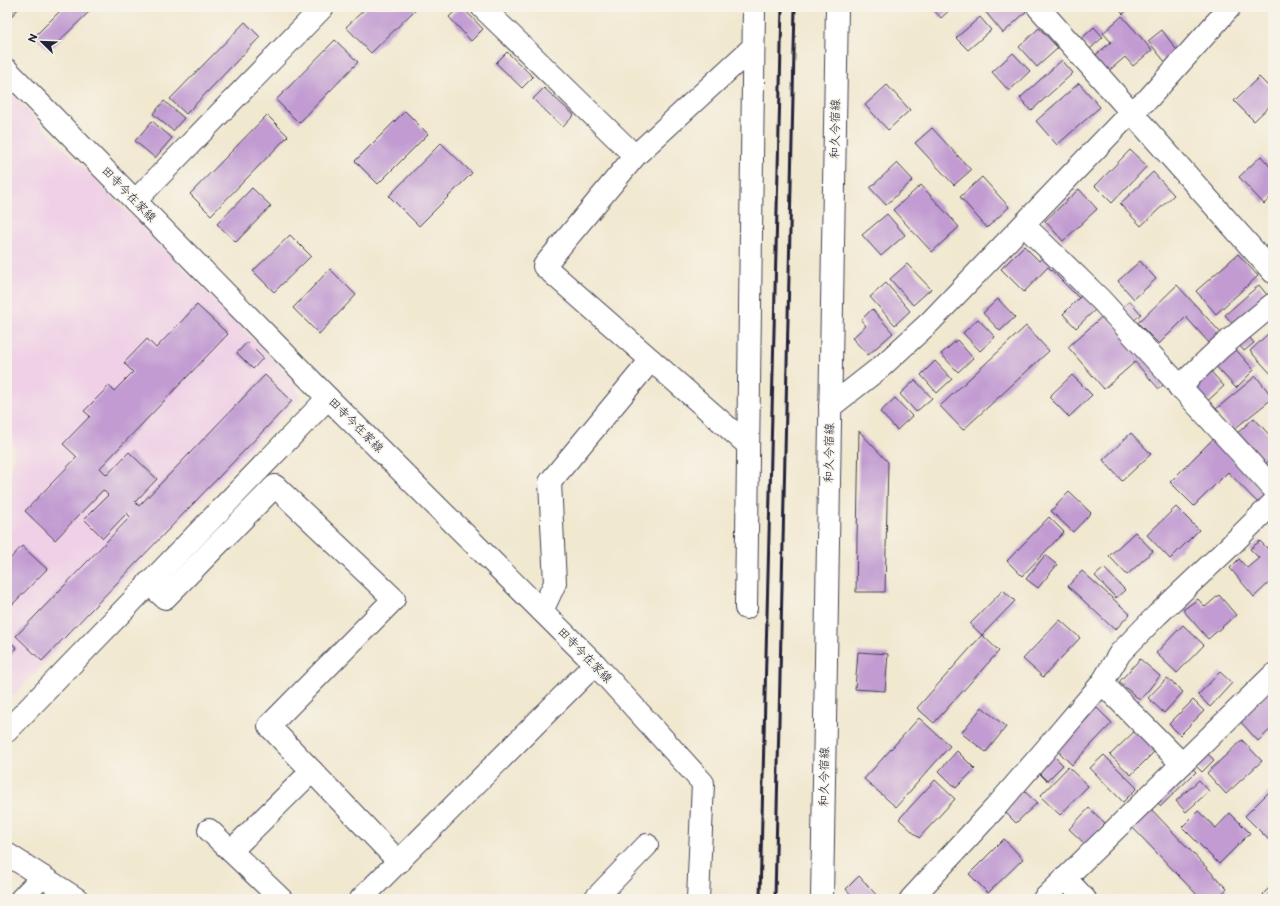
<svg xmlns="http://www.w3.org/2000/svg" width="1280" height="906" viewBox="0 0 1280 906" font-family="'Balsamiq Sans','Klee One',sans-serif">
<rect width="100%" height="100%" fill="#f7f3e8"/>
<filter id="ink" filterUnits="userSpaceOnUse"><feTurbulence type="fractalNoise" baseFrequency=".025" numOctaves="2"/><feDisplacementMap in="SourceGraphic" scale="8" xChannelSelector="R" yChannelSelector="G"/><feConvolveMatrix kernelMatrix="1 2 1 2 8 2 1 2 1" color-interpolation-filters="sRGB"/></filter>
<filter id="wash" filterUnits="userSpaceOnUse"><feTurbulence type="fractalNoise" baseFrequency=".012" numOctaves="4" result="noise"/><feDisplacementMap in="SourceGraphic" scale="16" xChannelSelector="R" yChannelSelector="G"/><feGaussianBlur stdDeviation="0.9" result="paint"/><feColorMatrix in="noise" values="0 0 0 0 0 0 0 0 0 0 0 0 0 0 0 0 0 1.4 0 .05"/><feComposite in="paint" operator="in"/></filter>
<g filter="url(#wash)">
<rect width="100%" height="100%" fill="#f1e8d0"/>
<polygon fill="#efd0e6" points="7,90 294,381 300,398 7,702 7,496 14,457 12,434 7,413"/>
<g id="blocks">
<g fill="#c19bd2">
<polygon points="7,7 20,7 7,21"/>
<polygon points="64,7 94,7 49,51 35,36"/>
<polygon points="367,7 418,7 371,53 346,27"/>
<polygon points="459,7 462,7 483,29 471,41 449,17"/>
<polygon points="931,7 953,7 941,18"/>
<polygon points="987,7 1021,7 1026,12 1003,33 984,10"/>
<polygon points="1117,7 1131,7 1123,14"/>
<polygon points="1122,16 1152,50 1133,66 1125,57 1104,75 1091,59 1111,42 1103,33"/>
<polygon points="980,17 991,30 968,50 956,38"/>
<polygon points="245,22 260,37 186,114 170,99"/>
<polygon points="1094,27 1103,37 1090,49 1081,39"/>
<polygon points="1039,28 1058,48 1037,67 1019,47"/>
<polygon points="1162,30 1179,53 1166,63 1148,41"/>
<polygon points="335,40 358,62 299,123 276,100"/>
<polygon points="507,52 533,77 522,88 496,63"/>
<polygon points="1013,53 1030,71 1009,91 992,72"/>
<polygon points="1062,60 1073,73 1031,111 1020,98"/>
<polygon points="1259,77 1273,91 1273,103 1254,121 1234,101"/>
<polygon points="1079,83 1100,107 1057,145 1036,121"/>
<polygon points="887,85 910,110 888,130 865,105"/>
<polygon points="544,88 574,115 563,127 533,99"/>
<polygon points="164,101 184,118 173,131 153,114"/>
<polygon points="405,111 428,134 378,184 355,161"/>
<polygon points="267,115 288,136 211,215 190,194"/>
<polygon points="152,121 172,138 155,158 135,141"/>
<polygon points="932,128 971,170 954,185 915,143"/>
<polygon points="441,143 472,173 419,226 389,196"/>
<polygon points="1130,150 1147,166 1112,203 1095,186"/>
<polygon points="1261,156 1273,170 1273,195 1264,204 1239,177"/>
<polygon points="897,163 913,180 886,205 870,188"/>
<polygon points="1153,172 1174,195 1141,226 1120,204"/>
<polygon points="982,177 1009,207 987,228 960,197"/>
<polygon points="921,185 959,227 932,252 893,210"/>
<polygon points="252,188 271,206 236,242 217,224"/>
<polygon points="1079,189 1097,209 1063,241 1045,221"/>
<polygon points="887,214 905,235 881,256 862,235"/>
<polygon points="290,235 311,256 274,292 253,271"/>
<polygon points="1024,246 1039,261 1047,253 1085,291 1079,298 1048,267 1024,292 1001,269"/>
<polygon points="1238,254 1258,276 1216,314 1196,291"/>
<polygon points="1140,261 1156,279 1134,299 1118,281"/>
<polygon points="907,264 931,289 913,305 890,279"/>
<polygon points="330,269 356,295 319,334 293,308"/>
<polygon points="886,283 910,311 895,325 870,297"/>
<polygon points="1177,285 1221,333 1210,344 1186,317 1159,344 1138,323"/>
<polygon points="1259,285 1268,296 1235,326 1225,315"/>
<polygon points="1084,293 1098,307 1076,328 1063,314"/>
<polygon points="998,299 1015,317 1000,331 983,313"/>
<polygon points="1130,301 1141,314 1129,325 1117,311"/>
<polygon points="197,305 228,334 100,468 107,475 129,452 157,479 135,502 139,506 265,375 292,401 42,661 16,636 130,517 127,513 103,538 84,519 108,495 103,490 55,540 25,511 77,457 63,444 90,416 84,411 109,386 114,391 133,372 124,363 147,339 156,348"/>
<polygon points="872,309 893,333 868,355 852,338 866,326 861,320"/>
<polygon points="1105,314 1165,383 1159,389 1135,362 1104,389 1068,347"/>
<polygon points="978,319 995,337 980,351 963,333"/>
<polygon points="1026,326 1049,351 963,430 940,406"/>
<polygon points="1273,329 1273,376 1250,351"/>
<polygon points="1244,330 1254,343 1244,351 1234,339"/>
<polygon points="957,340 973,358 958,372 941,354"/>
<polygon points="247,342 263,358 253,369 237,353"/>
<polygon points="1231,344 1254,370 1236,388 1212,362"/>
<polygon points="935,361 952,379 937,393 921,375"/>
<polygon points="1206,366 1224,386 1202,406 1185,387"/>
<polygon points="1072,375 1092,395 1069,417 1049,397"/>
<polygon points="1256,376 1273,398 1233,430 1216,409"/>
<polygon points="915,380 932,398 916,412 900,394"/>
<polygon points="895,398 912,416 897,430 880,412"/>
<polygon points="1254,418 1273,439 1273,457 1261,468 1233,437"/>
<polygon points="859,431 888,462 885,592 856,592"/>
<polygon points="1131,433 1151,454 1122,481 1103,460"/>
<polygon points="1213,439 1267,495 1259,504 1228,472 1194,506 1170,482"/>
<polygon points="1069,492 1091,513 1073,532 1051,511"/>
<polygon points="1176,507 1199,530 1170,559 1147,535"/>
<polygon points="1049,517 1064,532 1022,576 1007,561"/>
<polygon points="1135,532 1153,551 1127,575 1109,556"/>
<polygon points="1260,541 1268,549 1273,545 1273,579 1254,597 1230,568 1239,559 1247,568 1259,558 1250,549"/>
<polygon points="22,546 47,569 7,610 7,562"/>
<polygon points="1045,555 1057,565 1038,588 1026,579"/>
<polygon points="1104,568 1125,590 1116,598 1095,576"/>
<polygon points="1082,571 1130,614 1115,630 1068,586"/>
<polygon points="1003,590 1015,601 982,635 970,624"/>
<polygon points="1219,595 1236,615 1208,639 1183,610 1198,599 1205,607"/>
<polygon points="1060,620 1080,638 1043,677 1023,659"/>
<polygon points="1183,625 1204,645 1177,673 1156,653"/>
<polygon points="982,635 999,651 934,723 917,708"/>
<polygon points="7,639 17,648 7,659"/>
<polygon points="858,652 888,654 885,691 855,689"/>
<polygon points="1140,659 1160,676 1140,700 1119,682"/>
<polygon points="1220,672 1232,683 1210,707 1198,695"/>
<polygon points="1167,678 1183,692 1164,713 1148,698"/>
<polygon points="1268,693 1273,698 1273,727 1258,741 1239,720"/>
<polygon points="1193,700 1204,711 1180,735 1169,724"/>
<polygon points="982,707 1006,727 986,752 961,733"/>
<polygon points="1097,708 1112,723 1072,765 1057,750"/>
<polygon points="919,718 950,746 896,807 864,779"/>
<polygon points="1137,729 1157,749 1131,775 1110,755"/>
<polygon points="1242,740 1262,761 1226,794 1207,773"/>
<polygon points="1204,750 1214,760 1202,772 1192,762"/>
<polygon points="957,751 975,769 956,788 939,771"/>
<polygon points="1053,755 1063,765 1047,781 1037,771"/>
<polygon points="1104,755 1137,788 1123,802 1090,768"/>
<polygon points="1190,766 1196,772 1161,806 1155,800"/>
<polygon points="1068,767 1088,786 1060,815 1040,796"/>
<polygon points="935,780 955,799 919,838 899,819"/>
<polygon points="1199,780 1209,791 1186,812 1176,801"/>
<polygon points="1273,788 1273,844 1245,816"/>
<polygon points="1023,790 1037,803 1016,823 1003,810"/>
<polygon points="1089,808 1105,823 1085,844 1069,829"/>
<polygon points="1151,809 1227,889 1216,899 1201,899 1132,827"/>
<polygon points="1198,811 1216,828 1230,813 1250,833 1219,864 1182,827"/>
<polygon points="1004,839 1023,859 988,893 969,874"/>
<polygon points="859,876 880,899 855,899 846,889"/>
<polygon points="1273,884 1273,899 1267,899 1263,894"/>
</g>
</g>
</g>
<g filter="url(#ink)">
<use href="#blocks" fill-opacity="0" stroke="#414051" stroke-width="1"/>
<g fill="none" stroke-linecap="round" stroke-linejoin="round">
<defs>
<g id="minor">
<polyline points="482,7 635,156"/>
<polyline points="1038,7 1273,272"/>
<polyline points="135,201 323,7"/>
<polyline points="1024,225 1100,299 1273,488"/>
<polyline points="1179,387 1220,348 1273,304"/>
<polyline points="830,407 881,367 930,322 1131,112 1148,99 1230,7"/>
<polyline points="748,445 544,266 635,156 753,47"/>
<polyline points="148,583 165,598 275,486 394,599 269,726 399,862"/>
<polyline points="746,608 754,7"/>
<polyline points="542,611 555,583 550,482 651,360"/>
<polyline points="1102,683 1182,764"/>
<polyline points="7,731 328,398"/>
<polyline points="209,830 281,899"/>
<polyline points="231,851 312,771"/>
<polyline points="7,854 77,899"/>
<polyline points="1065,878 1085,899"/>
<polyline points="21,899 42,877"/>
<polyline points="361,899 595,664"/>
<polyline points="595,899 647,845"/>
<polyline points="911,899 995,808 1046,749 1102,683 1120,653 1157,615 1228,548 1273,503"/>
<polyline points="1044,899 1273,675"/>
</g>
<g id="secondary">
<polyline points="7,70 328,398 595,664 703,783 698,899"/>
<polyline points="822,899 837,7"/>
</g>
</defs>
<use href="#minor" stroke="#414051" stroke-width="24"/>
<use href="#secondary" stroke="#414051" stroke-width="24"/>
<use href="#minor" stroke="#fff" stroke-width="22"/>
<use href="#secondary" stroke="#fff" stroke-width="22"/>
<g stroke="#22223b" stroke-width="3">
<polyline points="760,899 782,7"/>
<polyline points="775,899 795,7"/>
</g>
</g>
</g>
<g text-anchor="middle" stroke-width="3" stroke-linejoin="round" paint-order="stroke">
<g font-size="12" fill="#22223b" stroke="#f7f3e8">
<text transform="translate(835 129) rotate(-89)" y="4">和久今宿線</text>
<text transform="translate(129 194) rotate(46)" y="4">田寺今在家線</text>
<text transform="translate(356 425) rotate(45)" y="4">田寺今在家線</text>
<text transform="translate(829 453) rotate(-89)" y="4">和久今宿線</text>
<text transform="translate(585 655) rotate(46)" y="4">田寺今在家線</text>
<text transform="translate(824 777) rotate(-89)" y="4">和久今宿線</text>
</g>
</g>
<rect width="1280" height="906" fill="none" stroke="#f7f3e8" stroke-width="24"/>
<g transform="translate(42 42) rotate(293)" stroke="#f7f3e8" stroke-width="3" paint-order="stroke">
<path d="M0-3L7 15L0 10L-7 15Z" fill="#22223b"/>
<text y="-6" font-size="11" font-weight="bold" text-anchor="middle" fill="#22223b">N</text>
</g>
</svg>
